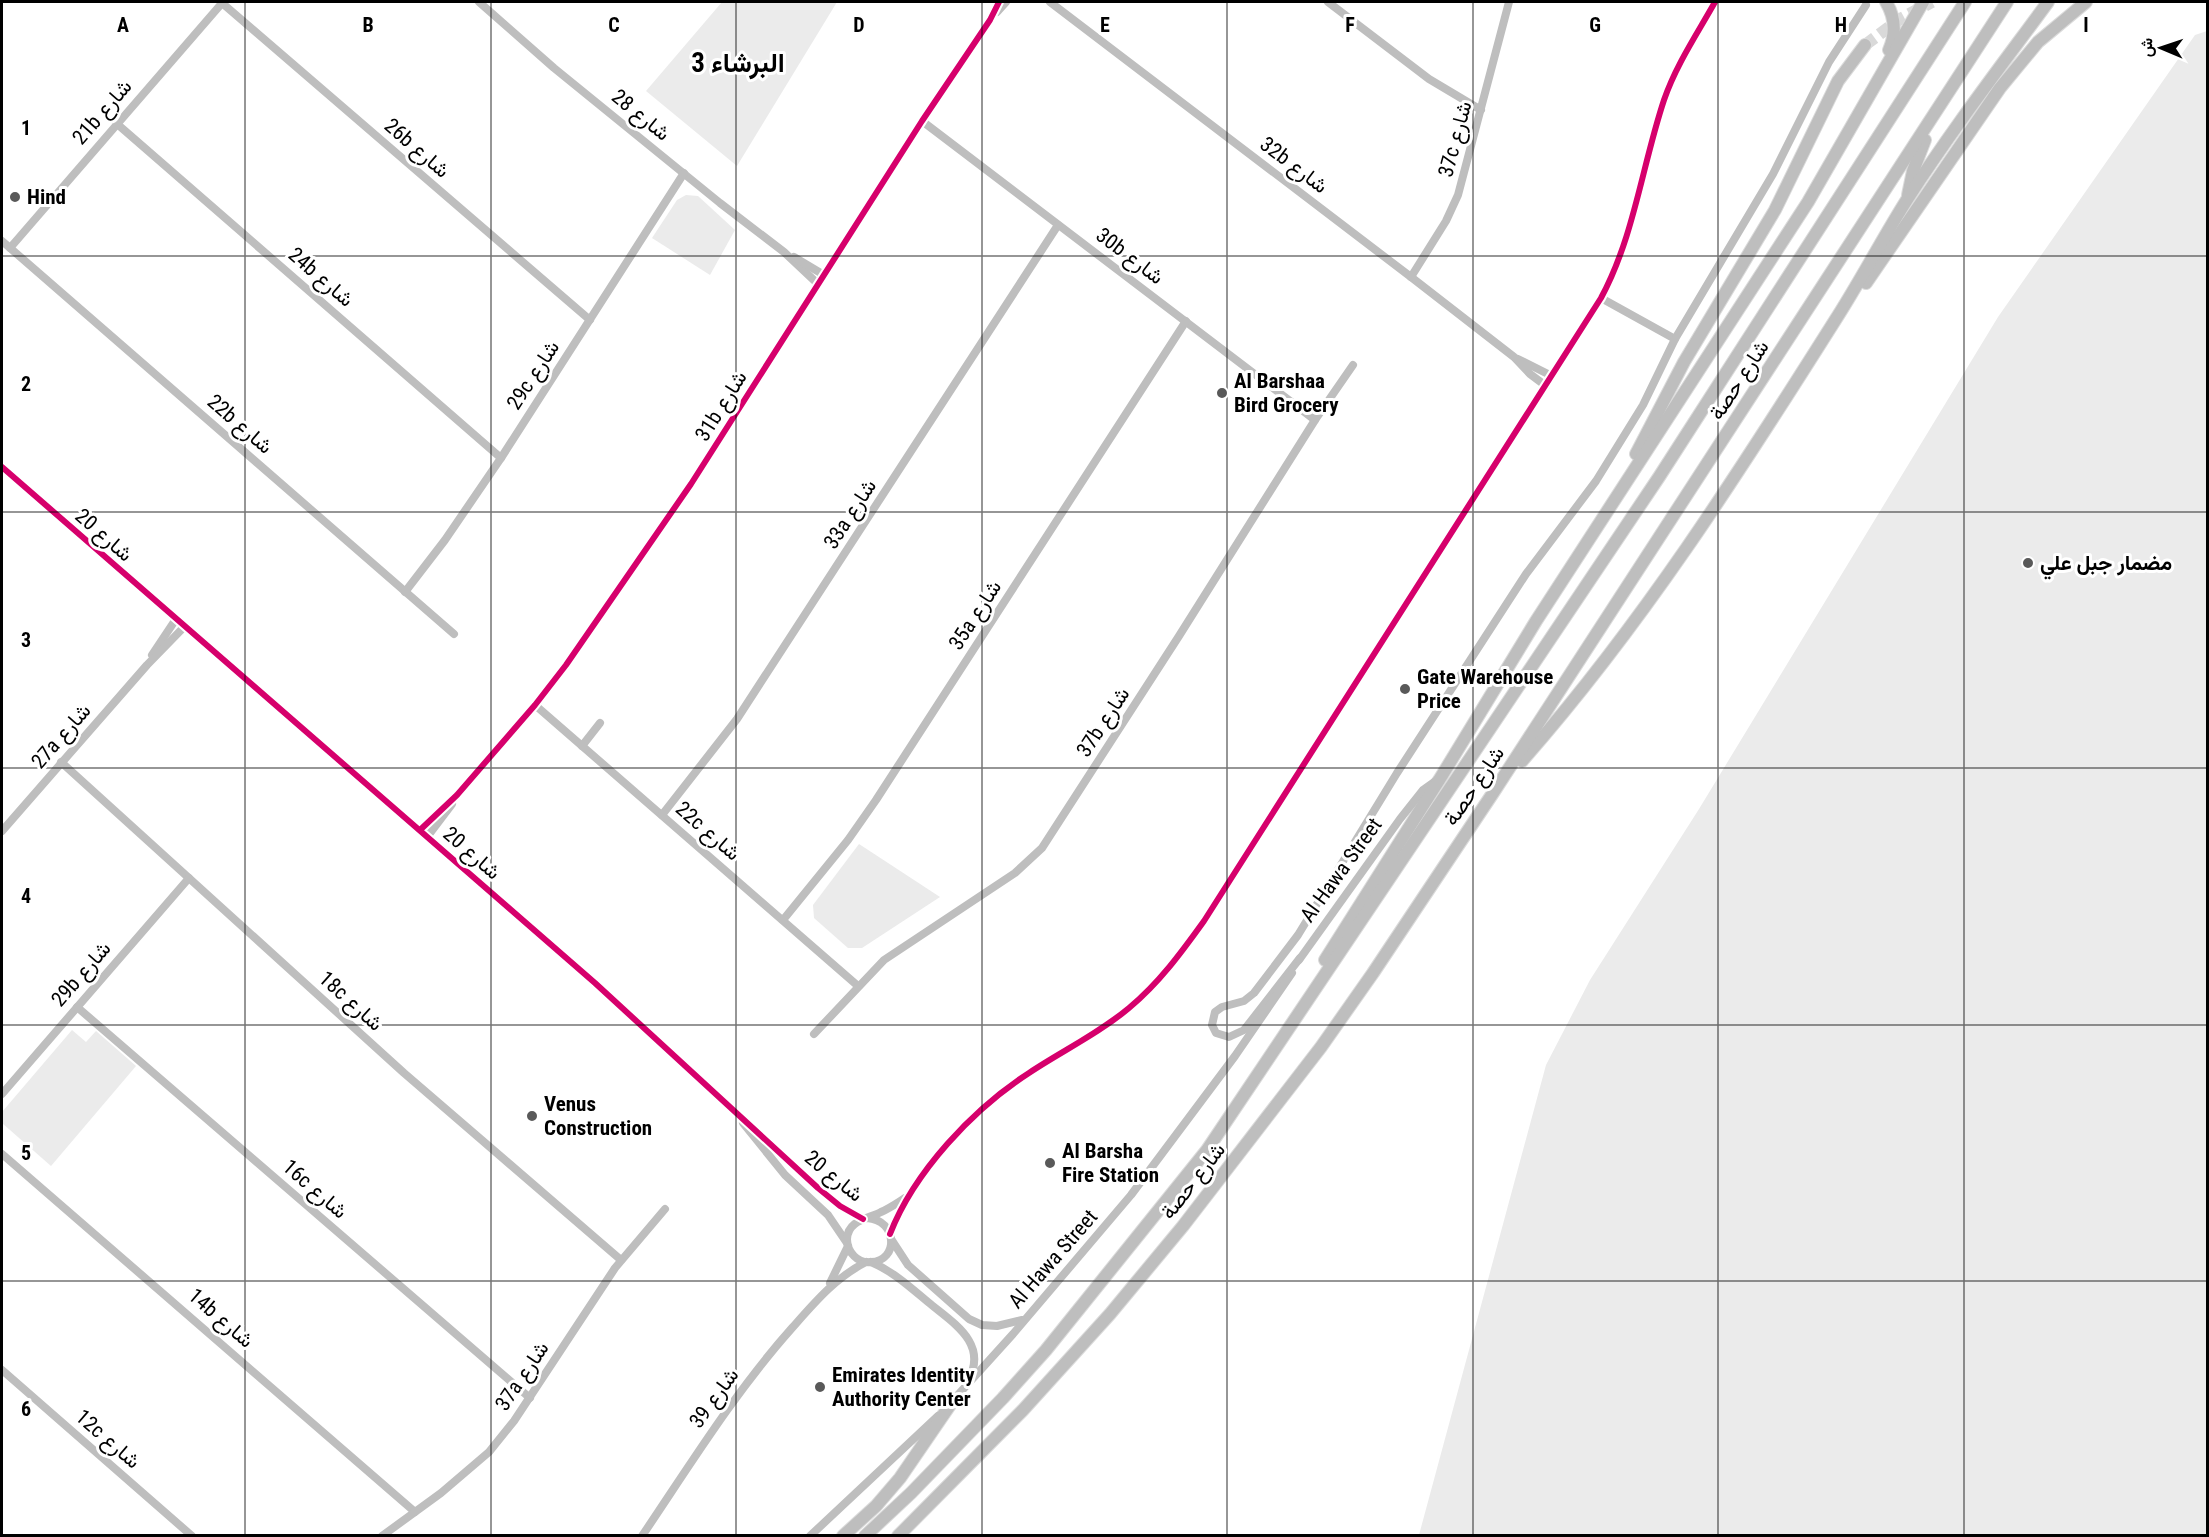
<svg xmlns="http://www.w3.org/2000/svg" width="2209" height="1537" viewBox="0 0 2209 1537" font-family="'Roboto Condensed',Vazirmatn,sans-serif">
<rect width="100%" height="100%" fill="#fff"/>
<g fill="#ebebeb">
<polygon points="722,2 837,2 737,166 646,91"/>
<polygon points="2207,31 2207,1535 1419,1535 1546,1065 1590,980 1699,809 1998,317 2195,35"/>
<polygon points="686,195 698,196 735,230 710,275 652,238 677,200"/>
<polygon points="859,844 940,897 862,948 848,948 814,918 813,905"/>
<polygon points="72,1030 86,1042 96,1031 136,1066 51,1166 2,1123 2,1112"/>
</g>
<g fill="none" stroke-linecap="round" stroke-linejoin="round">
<polyline stroke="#d9d9d9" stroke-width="12" stroke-dasharray="12 6" stroke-linecap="butt" points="1865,45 1900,19 1932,2"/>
<defs>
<g id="primary">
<path d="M1886,2C1895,17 1896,34 1889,50"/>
<polyline points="1908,195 1913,171 1925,140"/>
<polyline points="1866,283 2000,88 2038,42 2086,2"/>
<polyline points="1636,454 1684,362 1775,210 1838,81 1865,45"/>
<path d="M1522,761C1641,626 1738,474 1834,322C1860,282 1882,239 1908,198C1951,131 2001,66 2048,2"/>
<polyline points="1325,960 1441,777 1536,621 1808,202 1923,2"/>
<polyline points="843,1536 876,1506 900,1478 950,1405"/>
<polyline points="865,1536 911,1493 1003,1398 1046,1350 1207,1150 1659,477 1965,2"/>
<polyline points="898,1536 1023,1410 1110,1314 1183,1226 1321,1047 1373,973 1493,793 2007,2"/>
</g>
</defs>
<use href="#primary" stroke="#dbdbdb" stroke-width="14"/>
<g stroke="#bebebe" stroke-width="8">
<polyline points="479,2 554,68 720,203 784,252 818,284"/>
<polyline points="1050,2 1411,277 1514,357 1530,374 1546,386"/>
<polyline points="1328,2 1429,79 1481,110"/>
<polyline points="222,3 590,320"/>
<polyline points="997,12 1006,2"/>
<polyline points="922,121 1315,420"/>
<polyline points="116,123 501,458"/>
<polyline points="2,241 454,634"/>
<polyline points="10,248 223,2"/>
<polyline points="794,257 824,275"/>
<polyline points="1411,277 1446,221 1458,195 1509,2"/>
<polyline points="1601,298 1675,339"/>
<polyline points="1518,359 1552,376"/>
<polyline points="2,467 595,983 818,1188 840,1206 863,1219"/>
<polyline points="405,592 445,540 501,458 684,173"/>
<polyline points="152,655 176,619"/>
<polyline points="535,705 858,986"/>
<polyline points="582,746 600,723"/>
<polyline points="61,762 404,1073 621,1260"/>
<polyline points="662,815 737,719 1058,225"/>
<polyline points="420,830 457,795 535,705 566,665 691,484 922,121 990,20 999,2"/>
<polyline points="2,831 147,665 185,626"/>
<polyline points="427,837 452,804"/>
<polyline points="783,920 848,840 876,800 1186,321"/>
<polyline points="1300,958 1244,1030 1229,1037 1216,1033 1212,1025 1215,1012 1222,1007 1244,1001 1254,993 1298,935 1397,773 1526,574 1596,481 1643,405 1675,339 1773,174 1829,62 1866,5"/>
<polyline points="1299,960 1400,819 1423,790 1437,780"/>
<polyline points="77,1007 530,1398"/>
<polyline points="814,1034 884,960 1015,873 1042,848 1179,636 1315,420 1353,365"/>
<polyline points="2,1094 189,878"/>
<polyline points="743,1123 785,1175 828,1215 847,1243"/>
<polyline points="2,1154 415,1512"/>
<path d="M867,1218C898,1220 899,1261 871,1262C864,1263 858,1260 854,1256C849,1251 847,1245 847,1239C848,1220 868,1219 881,1212C890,1208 897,1203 905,1198"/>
<path d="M890,1234C914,1172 973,1109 1029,1073C1062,1051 1098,1034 1129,1008C1159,983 1181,953 1204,921L1601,298C1634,237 1642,166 1664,100C1676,65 1697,34 1715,2"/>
<polyline points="891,1239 908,1265 969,1319 982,1325 997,1326 1022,1320"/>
<path d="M871,1262C894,1272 910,1287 928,1302C953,1323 989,1343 968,1381"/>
<polyline points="830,1283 848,1246"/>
<polyline points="2,1370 192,1536"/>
<polyline points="947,1407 1013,1334 1131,1195 1235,1056 1292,973"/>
<polyline points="382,1536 441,1493 489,1452 514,1421 615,1268 665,1209"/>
<path d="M642,1536C690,1465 735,1392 792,1328C815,1302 835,1278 866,1262"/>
<polyline points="810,1536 938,1416"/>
</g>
<use href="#primary" stroke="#bebebe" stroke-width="12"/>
<defs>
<g id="cycleway">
<polyline points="2,467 595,983 818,1188 840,1206 863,1219"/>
<polyline points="420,830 457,795 535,705 566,665 691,484 922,121 990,20 999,2"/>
<path d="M890,1234C914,1172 973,1109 1029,1073C1062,1051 1098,1034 1129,1008C1159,983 1181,953 1204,921L1601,298C1634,237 1642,166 1664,100C1676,65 1697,34 1715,2"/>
</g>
</defs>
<use href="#cycleway" stroke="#fff" stroke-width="10"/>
<use href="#cycleway" stroke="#d6006c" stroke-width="6"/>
</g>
<path fill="none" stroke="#000" stroke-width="1.5" stroke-opacity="0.55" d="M245,2V1536M491,2V1536M736,2V1536M982,2V1536M1227,2V1536M1473,2V1536M1718,2V1536M1964,2V1536M2,256H2208M2,512H2208M2,768H2208M2,1025H2208M2,1281H2208"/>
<g fill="#595959" stroke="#fff" stroke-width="2">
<circle cx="15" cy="197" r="6"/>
<circle cx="1222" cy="393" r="6"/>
<circle cx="2028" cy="563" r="6"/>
<circle cx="1405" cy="689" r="6"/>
<circle cx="532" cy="1116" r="6"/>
<circle cx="1050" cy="1163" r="6"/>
<circle cx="820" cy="1387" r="6"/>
</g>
<g text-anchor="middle" stroke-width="6" stroke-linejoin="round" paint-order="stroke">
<g font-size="21" fill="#000" stroke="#fff">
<text transform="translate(102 112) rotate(-49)" y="7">21b شارع</text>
<text transform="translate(641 115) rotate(39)" y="7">شارع 28</text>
<text transform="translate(1455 139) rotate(-75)" y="7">37c شارع</text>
<text transform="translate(417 148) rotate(41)" y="7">26b شارع</text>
<text transform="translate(1294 165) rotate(37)" y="7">32b شارع</text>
<text transform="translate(1130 256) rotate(37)" y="7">30b شارع</text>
<text transform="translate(321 277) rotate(41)" y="7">24b شارع</text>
<text transform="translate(533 375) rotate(-57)" y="7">29c شارع</text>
<text transform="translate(1739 380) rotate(-57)" y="7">شارع حصة</text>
<text transform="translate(721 406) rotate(-58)" y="7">31b شارع</text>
<text transform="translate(240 424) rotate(41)" y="7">22b شارع</text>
<text transform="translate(850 514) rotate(-57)" y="7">33a شارع</text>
<text transform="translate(104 535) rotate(41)" y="7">شارع 20</text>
<text transform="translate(975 615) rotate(-57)" y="7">35a شارع</text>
<text transform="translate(1103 722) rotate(-57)" y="7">37b شارع</text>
<text transform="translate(61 736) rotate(-49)" y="7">27a شارع</text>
<text transform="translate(1474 786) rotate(-56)" y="7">شارع حصة</text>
<text transform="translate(708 831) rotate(41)" y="7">22c شارع</text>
<text transform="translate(472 853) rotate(41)" y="7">شارع 20</text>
<text transform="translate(1341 870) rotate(-54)" y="7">Al Hawa Street</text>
<text transform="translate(81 974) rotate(-49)" y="7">29b شارع</text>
<text transform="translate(351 1001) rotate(42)" y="7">18c شارع</text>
<text transform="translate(834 1176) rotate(39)" y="7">شارع 20</text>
<text transform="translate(1193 1181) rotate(-52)" y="7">شارع حصة</text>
<text transform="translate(315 1189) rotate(41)" y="7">16c شارع</text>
<text transform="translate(1053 1259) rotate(-49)" y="7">Al Hawa Street</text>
<text transform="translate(221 1318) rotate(41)" y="7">14b شارع</text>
<text transform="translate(522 1376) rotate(-56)" y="7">37a شارع</text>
<text transform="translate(714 1398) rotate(-54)" y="7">شارع 39</text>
<text transform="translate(108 1439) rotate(41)" y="7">12c شارع</text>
</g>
<g font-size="21" font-weight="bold" fill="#000" stroke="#fff" text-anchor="start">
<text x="27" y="204">Hind</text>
<text x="1234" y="388">Al Barshaa<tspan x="1234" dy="24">Bird Grocery</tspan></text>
<text x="2040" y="570">مضمار جبل علي</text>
<text x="1417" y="684">Gate Warehouse<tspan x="1417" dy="24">Price</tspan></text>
<text x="544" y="1111">Venus<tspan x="544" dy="24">Construction</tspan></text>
<text x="1062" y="1158">Al Barsha<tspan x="1062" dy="24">Fire Station</tspan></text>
<text x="832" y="1382">Emirates Identity<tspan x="832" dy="24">Authority Center</tspan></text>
</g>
<g font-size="27" font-weight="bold" fill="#000" stroke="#fff">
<text x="738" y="72">البرشاء 3</text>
</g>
</g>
<g font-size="20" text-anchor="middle" font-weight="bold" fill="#000" stroke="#fff" stroke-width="6" stroke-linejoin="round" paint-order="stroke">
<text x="123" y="32">A</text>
<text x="368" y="32">B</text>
<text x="614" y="32">C</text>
<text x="859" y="32">D</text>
<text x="1105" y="32">E</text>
<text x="1350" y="32">F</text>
<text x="1595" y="32">G</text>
<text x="1841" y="32">H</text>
<text x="2086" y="32">I</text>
<text x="26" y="135">1</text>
<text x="26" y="391">2</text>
<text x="26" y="647">3</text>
<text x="26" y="903">4</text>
<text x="26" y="1160">5</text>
<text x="26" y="1416">6</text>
</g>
<rect width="2209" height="1537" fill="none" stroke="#000000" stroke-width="6"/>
<g transform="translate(2161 48) rotate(272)" stroke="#ffffff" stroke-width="4.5" paint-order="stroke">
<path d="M0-4.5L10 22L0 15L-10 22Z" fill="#000000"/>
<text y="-9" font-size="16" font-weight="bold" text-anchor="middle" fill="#000000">ش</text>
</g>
</svg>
